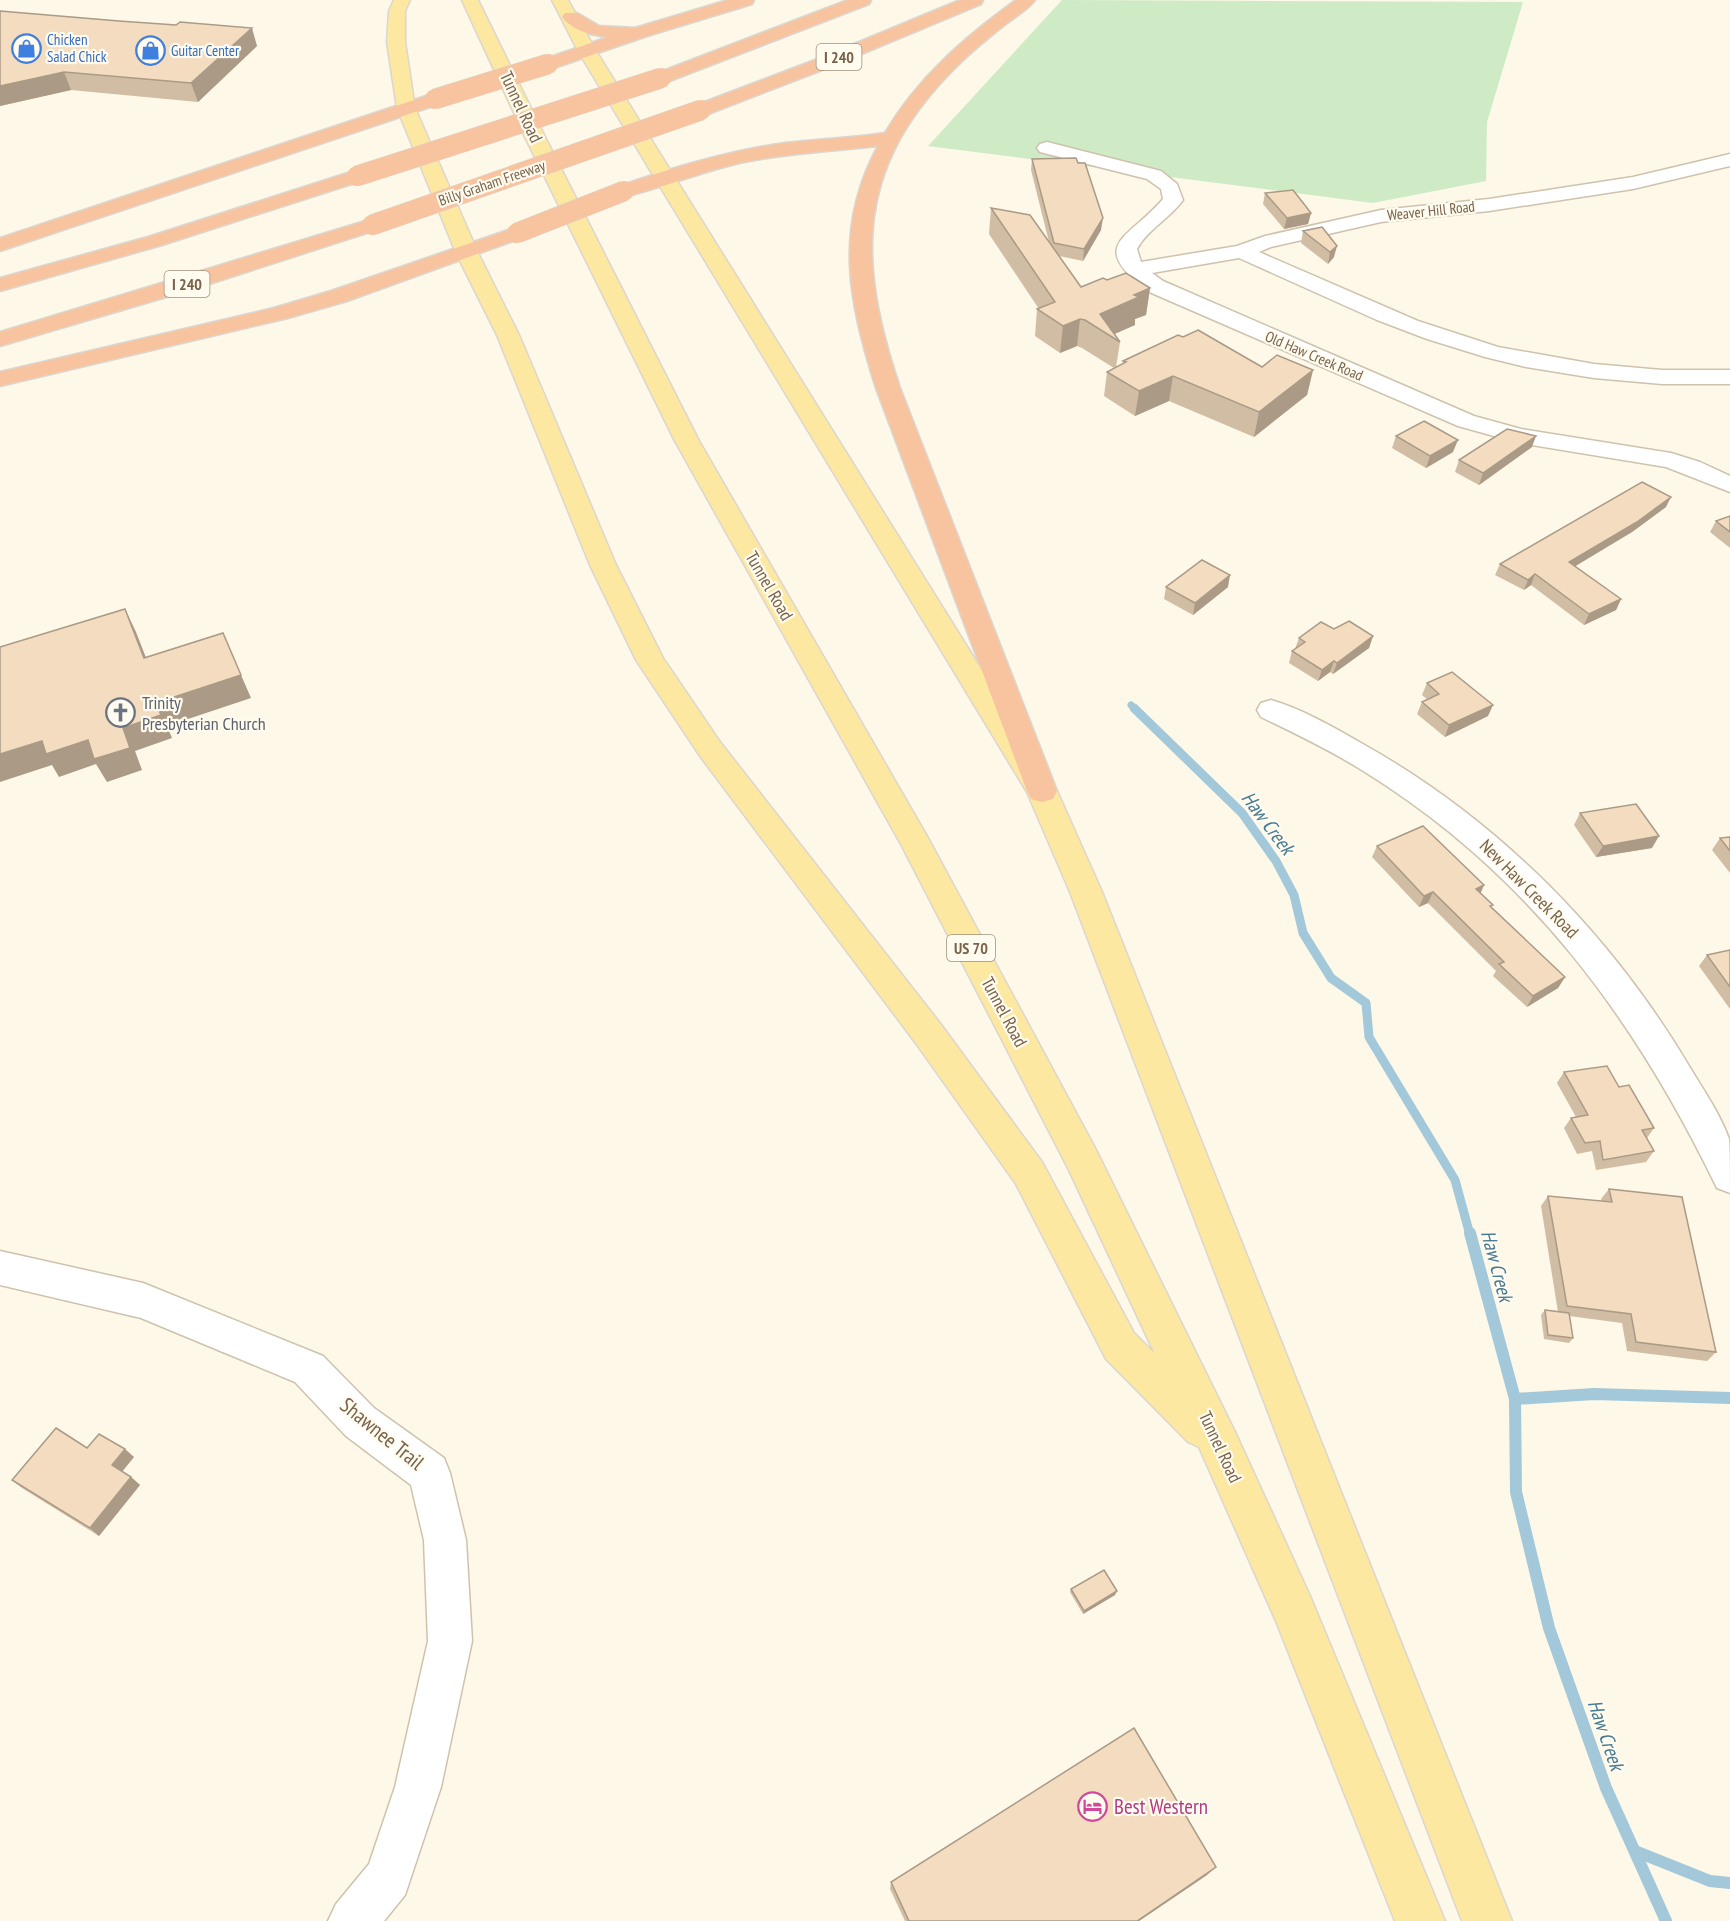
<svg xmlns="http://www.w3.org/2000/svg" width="1730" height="1921" viewBox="0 0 1730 1921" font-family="'PT Sans Narrow',sans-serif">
<rect width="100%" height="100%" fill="#fdf8e8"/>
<polygon fill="#cfebc6" points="1062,0 1523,2 1487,122 1486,181 1373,203 928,146"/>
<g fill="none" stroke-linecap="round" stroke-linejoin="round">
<polyline stroke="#a2c8d9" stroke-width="7" points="1131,705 1135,709"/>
<polyline stroke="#a2c8d9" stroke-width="9" points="1134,708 1242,813 1276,861 1294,895 1303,933 1331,978 1366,1003 1369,1037 1455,1180 1470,1235"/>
<g stroke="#a2c8d9" stroke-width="12">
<polyline points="1470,1233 1515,1399 1516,1492 1549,1628 1606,1788 1666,1921"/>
<polyline points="1515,1399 1594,1394 1730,1398"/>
<polyline points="1635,1851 1710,1881 1730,1883"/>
</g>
<defs>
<g id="minor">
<path d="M1047,142L1161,171L1177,184L1183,200C1170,218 1147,230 1137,249L1141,262L1237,246L1265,236L1381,210L1489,199L1633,177L1730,154V166L1633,189L1489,211L1381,222L1271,247L1259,252L1418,321L1498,347L1594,364L1662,370H1730V384H1662L1594,378L1526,367L1485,357L1427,339L1377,320L1239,258L1152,273L1163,281L1474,416L1521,429L1671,453L1700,462L1730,476V492L1666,467L1519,443L1458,426L1147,291C1087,243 1128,240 1163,199L1161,189L1147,179L1040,152L1037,148L1040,144Z"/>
<path d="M1271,700C1302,709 1333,727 1361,743C1499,820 1612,935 1692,1071C1705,1092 1721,1116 1729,1139C1730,1151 1730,1179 1730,1193L1717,1188C1634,1017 1529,874 1365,772C1332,751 1296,734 1261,717L1257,710L1261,703Z"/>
<polygon points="0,1251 143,1283 323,1356 374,1408 444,1458 450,1473 466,1540 472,1641 441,1787 405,1895 384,1921 328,1921 336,1904 369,1864 395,1787 428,1641 424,1540 411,1485 346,1436 295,1382 141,1318 0,1285"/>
</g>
<g id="major">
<polygon points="394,0 410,0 405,11 405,42 415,108 478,253 519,335 616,565 663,658 720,742 939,1022 1042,1162 1134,1333 1155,1354 1068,1168 902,846 675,441 526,139 462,0 478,0 546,139 699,441 928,838 1095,1148 1236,1434 1310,1596 1445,1921 1395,1921 1276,1621 1199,1447 1188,1442 1106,1359 1016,1184 915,1042 700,756 636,660 590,565 497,335 456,253 397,108 387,42 389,11"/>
<polygon points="552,0 568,0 596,51 1057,791 1102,892 1512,1921 1462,1921 1070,892 1027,792 578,51"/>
</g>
<g id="highway">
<path d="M728,0H754L752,4L647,36L554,68H542L539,64L542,60L608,37C591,35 573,31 562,17L565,13H577L599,26L635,28Z"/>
<polygon points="848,0 871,0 869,4 667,82 655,82 652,78 655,74"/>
<polygon points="960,0 983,0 981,4 835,65 708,114 694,114 692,110 694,106 823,57"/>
<path d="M1016,0H1035C1029,9 1016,16 1007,23C988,38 969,53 952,71C854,171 858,263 900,388L1057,791L1053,799L1042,802L1031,799L1027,791L876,388C849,302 833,229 878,146C834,151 789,153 744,162C703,171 665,187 624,197L617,195L614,191L617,187C671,168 728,151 785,143C818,139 852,138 885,133C917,78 965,37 1016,0Z"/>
<polygon points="435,93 442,95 444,99 442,103 0,251 0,238"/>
<polygon points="357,170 364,172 367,176 364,180 162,245 0,291 0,278 148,237"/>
<polygon points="372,219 379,221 382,225 379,229 200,287 0,346 0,332"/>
<polygon points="517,227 524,229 527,233 524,237 347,301 288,318 0,386 0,372 274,308 331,291"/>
</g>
</defs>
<use href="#minor" stroke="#cfc2ad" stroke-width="3"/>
<use href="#major" stroke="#dcd6d0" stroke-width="3"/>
<use href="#highway" stroke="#dcd6d0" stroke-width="3"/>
<use href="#minor" fill="#fff" fill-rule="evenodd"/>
<use href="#major" fill="#fce8a1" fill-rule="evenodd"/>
<use href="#highway" fill="#f8c49f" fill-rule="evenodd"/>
<defs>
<g id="highway-bridge">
<polyline points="435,99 548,64"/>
<polyline points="357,176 661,78"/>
<polyline points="372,225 701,110"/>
<polyline points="517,233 624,191"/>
</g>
</defs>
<use href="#highway-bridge" stroke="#dcd6d0" stroke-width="21" stroke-linecap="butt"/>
<use href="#highway-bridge" stroke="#f8c49f" stroke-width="20"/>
</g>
<g fill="#d1bda4">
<polygon points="0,11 257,46 198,102 71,90 0,106"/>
<polygon points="1032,159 1078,163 1101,230 1083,261 1059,256 1081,287 1107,280 1150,288 1146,315 1135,319 1135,325 1114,334 1120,342 1116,367 1123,364 1123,361 1183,337 1262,367 1313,370 1307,395 1254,437 1169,401 1135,416 1104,396 1107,372 1114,368 1082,348 1077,346 1060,353 1035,336 1037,309 1039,309 989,234 991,208 1049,242 1031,170"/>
<polygon points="1265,193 1311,213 1308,224 1284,229 1263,204"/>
<polygon points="1322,227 1334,257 1328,264 1301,243 1303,231"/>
<polygon points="1396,436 1453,452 1426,468 1392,448"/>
<polygon points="1532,447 1479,485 1455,472 1459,460"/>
<polygon points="1666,507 1632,532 1575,566 1621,599 1616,610 1584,625 1531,585 1524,590 1495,575 1500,564"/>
<polygon points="1730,516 1730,548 1710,532 1716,521"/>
<polygon points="1166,587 1228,587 1193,615 1164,599"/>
<polygon points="1334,629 1373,636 1369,648 1333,674 1330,672 1318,681 1289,663 1292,651 1295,649 1299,638"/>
<polygon points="1427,683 1488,716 1445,737 1417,714 1422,702 1427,699 1422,695"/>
<polygon points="1580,813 1652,848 1596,857 1574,825"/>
<polygon points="1730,837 1730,873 1712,850 1720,838"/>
<polygon points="1377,846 1480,893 1492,908 1565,977 1558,988 1527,1007 1493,976 1496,971 1428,903 1419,907 1372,857"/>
<polygon points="1730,950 1730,1009 1699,966 1707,955"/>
<polygon points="1564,1072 1619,1087 1654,1128 1647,1138 1654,1151 1646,1162 1596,1170 1592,1151 1577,1154 1564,1128 1571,1118 1576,1117 1557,1083"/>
<polygon points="1609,1189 1716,1352 1707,1361 1627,1351 1622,1323 1569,1316 1573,1338 1569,1343 1544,1339 1541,1315 1545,1310 1558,1312 1541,1206 1548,1196 1602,1201 1601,1199"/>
<polygon points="87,1448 134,1457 122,1471 131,1477 140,1485 99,1536 22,1488 12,1480"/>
<polygon points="1071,1589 1115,1595 1083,1614 1070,1592"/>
<polygon points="1207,1875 1139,1921 905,1921 890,1889 891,1882"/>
</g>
<g fill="#aa9a86">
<polygon points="252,28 257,46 198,102 191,83"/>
<polygon points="64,72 71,90 0,106 0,86"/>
<polygon points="1311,213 1308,224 1284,229 1287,218"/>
<polygon points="1103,218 1101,230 1083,261 1084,249"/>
<polygon points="1337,246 1334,257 1328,264 1330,252"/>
<polygon points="1150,288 1146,315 1135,319 1135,325 1110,336 1100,314 1134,295"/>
<polygon points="1080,319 1077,346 1060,353 1063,326"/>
<polygon points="1313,370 1307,395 1254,437 1259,412"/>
<polygon points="1173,376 1169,401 1135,416 1139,391"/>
<polygon points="1536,436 1532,447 1479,485 1483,473"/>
<polygon points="1458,440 1453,452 1426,468 1430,456"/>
<polygon points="1671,497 1666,507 1632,532 1564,573 1569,562"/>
<polygon points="1535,574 1531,585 1524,590 1528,580"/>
<polygon points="1230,575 1228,587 1193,615 1195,603"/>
<polygon points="1621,599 1616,610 1584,625 1589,614"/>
<polygon points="125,609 136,632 155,681 144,658"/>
<polygon points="1373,636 1369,648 1333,674 1337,663"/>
<polygon points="1334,661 1330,672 1318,681 1322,670"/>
<polygon points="241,675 251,698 167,726 172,738 135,751 142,770 107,782 96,764 59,777 52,765 0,782 0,754 42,741 88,740 123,728 156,703"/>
<polygon points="1493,705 1488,716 1445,737 1449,725"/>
<polygon points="1659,836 1652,848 1596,857 1603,846"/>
<polygon points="1484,885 1479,897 1476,889"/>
<polygon points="1433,892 1428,903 1419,907 1424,896"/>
<polygon points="1565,977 1558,988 1527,1007 1533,996"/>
<polygon points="125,1449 134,1457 121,1473 112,1465"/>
<polygon points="131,1477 140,1485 99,1536 90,1528"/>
<polygon points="1117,1591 1115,1595 1083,1614 1084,1611"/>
<polygon points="1216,1867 1207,1875 1139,1921 1137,1921"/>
</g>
<g fill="#f3dcbf" stroke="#aa9a86" stroke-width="1.5">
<polygon points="0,11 119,21 176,25 180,22 252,28 191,83 64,72 0,86"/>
<polygon points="1076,158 1078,163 1085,163 1103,218 1084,249 1054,243 1032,159"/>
<polygon points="1293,190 1311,213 1287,218 1265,193"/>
<polygon points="991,208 1030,215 1081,287 1103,278 1107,280 1126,273 1150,288 1134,295 1139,297 1100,314 1120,342 1085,320 1080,319 1063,326 1037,309 1055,302"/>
<polygon points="1322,227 1337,246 1330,252 1303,231"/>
<polygon points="1198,330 1262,367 1277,355 1313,370 1259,412 1173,376 1139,391 1107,372 1126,362 1123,361 1178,335 1183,337"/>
<polygon points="1424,421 1458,440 1430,456 1396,436"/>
<polygon points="1507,429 1536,436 1483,473 1459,460"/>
<polygon points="1642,482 1671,497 1637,522 1569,562 1621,599 1589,614 1535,574 1528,580 1500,564"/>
<polygon points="1730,516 1730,532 1716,521"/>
<polygon points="1202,560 1230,575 1195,603 1166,587"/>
<polygon points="125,609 144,658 223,633 241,675 156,703 161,715 123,728 130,748 94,759 88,740 46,754 42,741 0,754 0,647"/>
<polygon points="1349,621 1373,636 1337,663 1334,661 1322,670 1292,651 1305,642 1299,638 1321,622 1334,629"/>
<polygon points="1452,672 1493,705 1449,725 1422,702 1439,694 1427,683"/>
<polygon points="1636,804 1659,836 1603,846 1580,813"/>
<polygon points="1423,826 1484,885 1476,889 1493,905 1490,906 1565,977 1533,996 1499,964 1504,962 1433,892 1424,896 1377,846"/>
<polygon points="1730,837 1730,851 1720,838"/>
<polygon points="1730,950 1730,987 1707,955"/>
<polygon points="1607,1066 1619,1087 1629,1085 1654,1128 1642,1130 1654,1151 1603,1160 1600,1141 1585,1143 1571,1118 1588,1115 1564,1072"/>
<polygon points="1609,1189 1682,1197 1716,1352 1636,1342 1631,1314 1567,1306 1548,1196 1612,1202"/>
<polygon points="1545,1310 1569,1313 1573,1338 1548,1335"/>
<polygon points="56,1428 87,1448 99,1434 125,1449 112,1465 131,1477 90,1528 12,1480"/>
<polygon points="1104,1570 1117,1591 1084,1611 1071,1589"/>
<polygon points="1134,1728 1216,1867 1137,1921 909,1921 891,1882"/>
</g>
<defs>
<symbol id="shop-ring" viewBox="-11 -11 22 22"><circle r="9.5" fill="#fffbef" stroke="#3f7fe0" stroke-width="1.5"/><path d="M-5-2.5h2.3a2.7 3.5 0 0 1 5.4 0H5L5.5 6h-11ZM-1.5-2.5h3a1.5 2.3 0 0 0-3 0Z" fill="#3f7fe0"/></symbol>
<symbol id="church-ring" viewBox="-11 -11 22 22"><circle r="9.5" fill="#fffbef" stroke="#6b7280" stroke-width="1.5"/><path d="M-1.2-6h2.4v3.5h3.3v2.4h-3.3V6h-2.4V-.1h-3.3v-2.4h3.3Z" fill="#6b7280"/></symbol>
<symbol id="hotel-ring" viewBox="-11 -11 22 22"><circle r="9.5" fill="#fffbef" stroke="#d1479c" stroke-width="1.5"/><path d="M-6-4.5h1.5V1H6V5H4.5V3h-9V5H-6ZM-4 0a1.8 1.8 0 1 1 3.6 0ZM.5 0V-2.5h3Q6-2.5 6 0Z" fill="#d1479c"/></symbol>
</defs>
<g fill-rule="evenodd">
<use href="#shop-ring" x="10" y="32" width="33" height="33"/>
<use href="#shop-ring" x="134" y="34" width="33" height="33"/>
<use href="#church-ring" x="104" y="696" width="33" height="33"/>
<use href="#hotel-ring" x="1076" y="1790" width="33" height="33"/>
</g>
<g text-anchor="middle" stroke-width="4.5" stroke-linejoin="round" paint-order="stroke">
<g font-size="15" fill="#366cbe" stroke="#fffbef" text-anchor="start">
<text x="47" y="45">Chicken<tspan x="47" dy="17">Salad Chick</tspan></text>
<text x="171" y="56">Guitar Center</text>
</g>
<g font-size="15" fill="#78624b" stroke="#fffbef">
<text transform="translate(492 183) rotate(-19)" y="5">Billy Graham Freeway</text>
<text transform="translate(1431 211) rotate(-6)" y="5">Weaver Hill Road</text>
<text transform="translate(1314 356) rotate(23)" y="5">Old Haw Creek Road</text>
</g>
<g fill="#fffbef" stroke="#a0907c" stroke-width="1.5">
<rect x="816.5" y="44" width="45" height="26" rx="4.5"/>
<rect x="164.5" y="271" width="45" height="26" rx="4.5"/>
<rect x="947" y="935" width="48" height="26" rx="4.5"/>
</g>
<g font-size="16" font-weight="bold" fill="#78624b">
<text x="839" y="63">I 240</text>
<text x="187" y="290">I 240</text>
<text x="971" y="954">US 70</text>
</g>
<g font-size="18" fill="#78624b" stroke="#fffbef">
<text transform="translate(521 107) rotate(65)" y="6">Tunnel Road</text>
<text transform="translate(769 586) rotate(60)" y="6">Tunnel Road</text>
<text transform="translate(1529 889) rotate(45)" y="6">New Haw Creek Road</text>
<text transform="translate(1004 1012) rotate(62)" y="6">Tunnel Road</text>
<text transform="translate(1220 1447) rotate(65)" y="6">Tunnel Road</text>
</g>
<g font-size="18" fill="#5b616d" stroke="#fffbef" text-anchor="start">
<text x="142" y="709">Trinity<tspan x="142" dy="21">Presbyterian Church</tspan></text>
</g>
<g font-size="20" font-style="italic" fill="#477a93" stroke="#fffbef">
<text transform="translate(1268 823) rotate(53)" y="7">Haw Creek</text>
<text transform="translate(1497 1266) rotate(75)" y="7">Haw Creek</text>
<text transform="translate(1606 1735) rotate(71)" y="7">Haw Creek</text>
</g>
<g font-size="21" fill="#78624b" stroke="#fffbef">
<text transform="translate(382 1434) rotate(39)" y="7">Shawnee Trail</text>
</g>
<g font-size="21" fill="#b23c85" stroke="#fffbef" text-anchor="start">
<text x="1114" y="1814">Best Western</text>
</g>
</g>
</svg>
